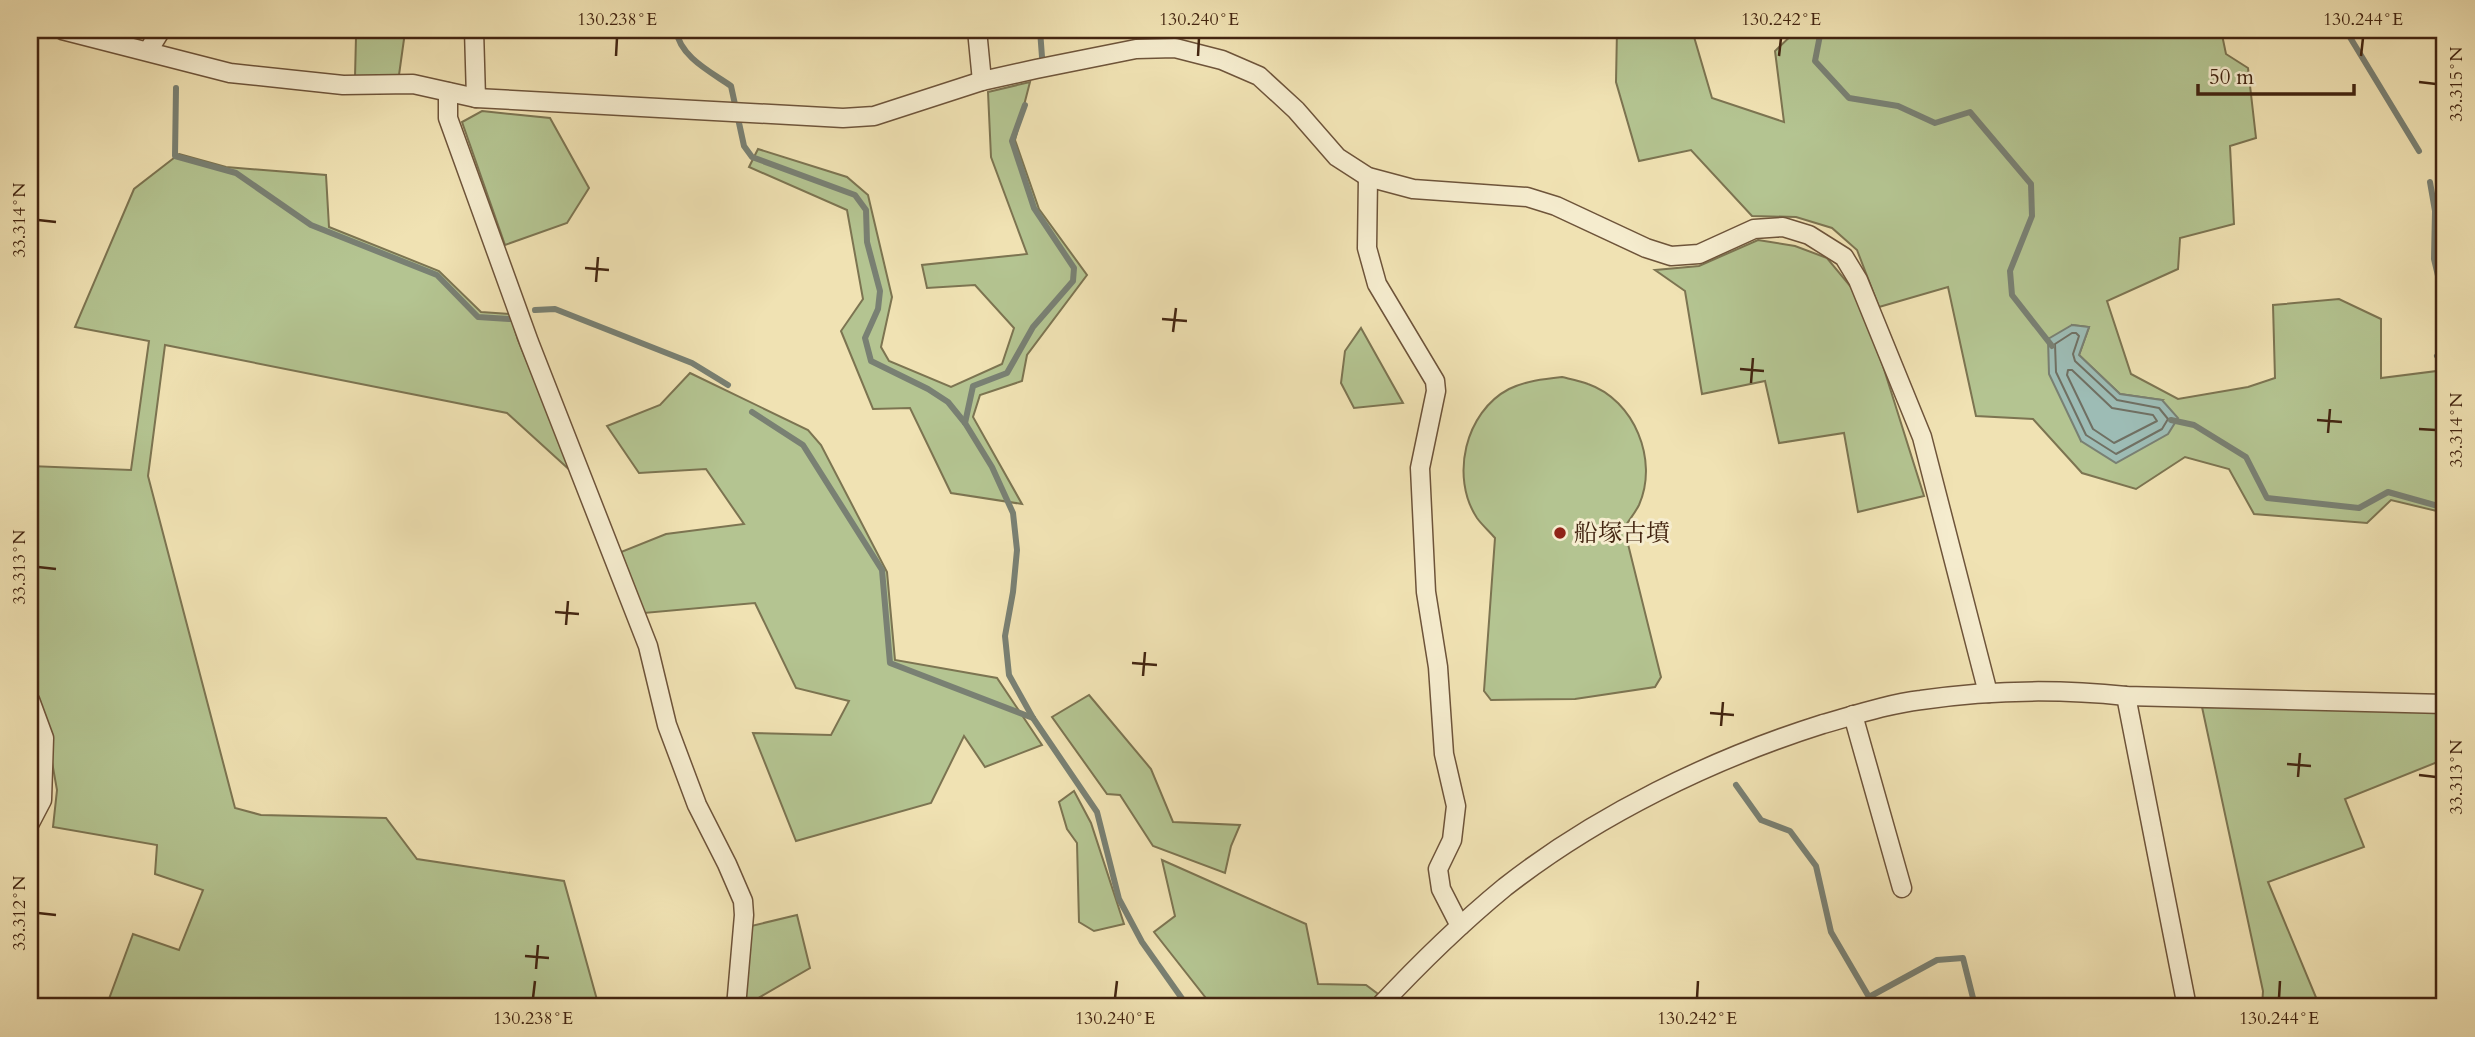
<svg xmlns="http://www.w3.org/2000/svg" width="2475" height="1037" viewBox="0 0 2475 1037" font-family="Cardo,'Noto Serif JP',serif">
<rect width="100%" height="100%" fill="#f0e2b3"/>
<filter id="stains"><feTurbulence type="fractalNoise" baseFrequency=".00286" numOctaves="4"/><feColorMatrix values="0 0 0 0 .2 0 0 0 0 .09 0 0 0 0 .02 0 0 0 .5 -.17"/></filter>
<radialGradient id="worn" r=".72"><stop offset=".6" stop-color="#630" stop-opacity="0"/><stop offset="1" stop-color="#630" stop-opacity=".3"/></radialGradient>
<g fill="#b4c491" stroke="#7c7451" stroke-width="2" fill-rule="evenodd">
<polygon points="393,30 412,30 405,32 399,75 355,77 356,37 391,35"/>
<path d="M1617,30H1692L1712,98L1784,122L1775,51L1797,30H2221L2226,54L2248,68L2256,138L2230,146L2234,224L2180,238L2178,269L2107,301L2131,374L2178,399L2248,387L2275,378L2273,305L2339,299L2381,319V378L2445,370V513L2391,500L2367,523L2254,514L2229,469L2185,457L2136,489L2082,473L2033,419L1976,416L1948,287L1879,307L1857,250L1832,228L1796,217L1752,216L1691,150L1639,161L1616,82ZM2072,325L2089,327L2079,355L2120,394L2162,400L2081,441Z"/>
<polygon points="1030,82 1015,140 1039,209 1087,275 1027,355 1022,381 980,395 973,417 1022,504 951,493 910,408 873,409 841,331 863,299 847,210 749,167 758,149 847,177 868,195 892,297 881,347 889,361 951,387 1002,364 1014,328 975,285 927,288 922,265 1027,254 991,157 988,92"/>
<polygon points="482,111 550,118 589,188 567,223 505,245 462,122"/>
<polygon points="179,154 226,167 326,175 329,227 439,271 481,312 510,314 518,340 573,473 507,413 165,345 148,476 235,808 261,815 386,818 417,859 564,881 599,1007 106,1007 133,934 179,950 203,890 155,874 157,845 53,827 57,790 49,745 30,809 30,466 131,470 149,341 75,327 134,189"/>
<polygon points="1758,240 1795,246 1827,258 1856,293 1883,366 1924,496 1858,512 1844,433 1779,443 1765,381 1702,394 1685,291 1655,270 1699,266"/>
<polygon points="1361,328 1403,403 1354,408 1341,383 1345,351"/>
<polygon points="690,373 808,430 821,445 887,572 895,660 997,678 1042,745 985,767 964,736 931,803 796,841 753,733 831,735 849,701 796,688 755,603 644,613 621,552 666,534 744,524 706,469 639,473 607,426 660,405"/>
<path d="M1562,377C1570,379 1580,381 1588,384C1634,400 1659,460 1639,505C1635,513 1629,520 1624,528L1661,677L1655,687L1575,699L1491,700L1484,691L1495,538C1489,531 1482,525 1477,518C1450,477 1465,412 1509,389C1526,381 1543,379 1562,377Z"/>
<polygon points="1089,695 1151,769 1173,822 1240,825 1231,846 1225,873 1153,846 1120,795 1107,794 1052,717"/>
<polygon points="2202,707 2445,711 2445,759 2345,799 2364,847 2268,882 2320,1007 2262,1007 2263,991"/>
<polygon points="1074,791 1091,823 1124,924 1094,931 1079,922 1077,843 1067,829 1059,802"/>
<polygon points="1162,860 1306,924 1318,984 1366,985 1378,994 1366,1007 1213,1007 1154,932 1175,916"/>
<polygon points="797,915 810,968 743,1007 747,927"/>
</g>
<polygon fill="#9dbcb5" stroke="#798073" stroke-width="2" points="2072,325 2089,327 2079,355 2120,394 2162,400 2178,418 2168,434 2116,463 2081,441 2049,374 2048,339"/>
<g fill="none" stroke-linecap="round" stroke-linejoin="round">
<g stroke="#707063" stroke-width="2">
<polygon points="2072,333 2076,333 2079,336 2073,354 2075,361 2117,400 2159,408 2168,419 2162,429 2116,454 2086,435 2056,372 2055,344"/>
<polygon points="2068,370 2072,370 2112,408 2153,415 2157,421 2114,443 2093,429 2067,375"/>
</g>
<g stroke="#798073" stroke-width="6">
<path d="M676,30C680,57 711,72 731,86L744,146L752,157L855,195L866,210L867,242L880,291L878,309L865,338L871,361L928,389L948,402L965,423L992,467L1013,513L1017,550L1013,592L1005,636L1009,675L1033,718L1097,812L1119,899L1142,942L1188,1007"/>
<polyline points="1040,30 1042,57"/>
<polyline points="1821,30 1815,61 1849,98 1898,106 1935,123 1970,112 2031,184 2032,216 2010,271 2012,295 2052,346"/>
<polyline points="2348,34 2419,151"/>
<polyline points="176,88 175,156 236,173 311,225 437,275 478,317 509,319"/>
<polyline points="2430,182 2435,211 2434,259 2445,305"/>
<polyline points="535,310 555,309 692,363 728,385"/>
<polyline points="2437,356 2445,349"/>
<polyline points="752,412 803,445 882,570 890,663 1033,718"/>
<polyline points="2171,420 2194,425 2246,457 2267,498 2359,508 2388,492 2445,508"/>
<polyline points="965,423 973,386 1007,373 1033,327 1073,281 1074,268 1034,208 1012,141 1025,105"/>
<polyline points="1736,785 1761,820 1790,831 1816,866 1831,932 1869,997 1937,960 1963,958 1975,1006"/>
</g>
<defs>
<g id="street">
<polyline points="62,30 230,73 343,85 413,84 476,98 843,118 874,116 982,81 1036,69 1136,49 1175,48 1222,60 1259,76 1296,110 1337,157 1368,177 1413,189 1527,197 1556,206 1646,248 1671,256 1699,254 1754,229 1783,227 1809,235 1844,257 1858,280 1922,437 1988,693"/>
<polyline points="474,30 476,98"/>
<polyline points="977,30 982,81"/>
<polyline points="148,51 161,30"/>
<polyline points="448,92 448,118 529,342 648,646 667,725 697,805 727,864 743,901 744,915 736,1007"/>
<polyline points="1368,177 1367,248 1377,284 1435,381 1436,391 1420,468 1426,592 1438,667 1444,754 1456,806 1452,840 1438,869 1441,889 1460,926"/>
<polyline points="2126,696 2187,1007"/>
<polyline points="30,700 44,738 42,800 30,823"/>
<polyline points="1853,715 1902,888"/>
<path d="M1379,1007C1419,964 1460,924 1505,887C1597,815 1712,759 1823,724C1855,715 1888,704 1921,700C1988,690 2059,689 2126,696L2445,704"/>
</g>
</defs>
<use href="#street" stroke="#6e543a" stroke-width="21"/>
<use href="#street" stroke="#f5ecce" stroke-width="18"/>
</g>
<path fill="none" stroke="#432511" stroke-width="2.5" d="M616,56L617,38M1198,56L1199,38M1779,56L1781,38M2361,56L2363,38M2419,82L2436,84M38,220L56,222M585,268L609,270M596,282L598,257M1162,319L1187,321M1173,332L1176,308M1740,369L1764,371M1751,383L1753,358M2317,420L2342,422M2419,429L2436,430M2328,433L2330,409M38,567L56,569M555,612L579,614M566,625L568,601M1132,663L1157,665M1143,676L1145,652M1710,713L1734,715M1721,726L1723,702M2287,764L2311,766M2419,775L2436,777M2298,777L2300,753M38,913L56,915M525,956L549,958M536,969L538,945M533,998L535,981M1115,998L1117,981M1697,998L1698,981M2279,998L2280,981"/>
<circle fill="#8f2418" stroke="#f5ecce" stroke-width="2.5" cx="1560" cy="533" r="7"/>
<g text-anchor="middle" stroke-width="6" stroke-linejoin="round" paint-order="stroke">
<g font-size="24" fill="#432511" stroke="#f5ecce" text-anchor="start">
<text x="1574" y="541">船塚古墳</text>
</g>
</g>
<rect width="2475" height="1037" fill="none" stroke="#f0e2b3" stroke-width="77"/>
<path d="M2198 84v10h156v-10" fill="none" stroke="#432511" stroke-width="3.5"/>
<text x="2209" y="84" font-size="21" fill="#432511" stroke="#f5ecce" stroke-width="5" paint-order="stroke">50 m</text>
<rect x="38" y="38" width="2398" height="960" fill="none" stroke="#432511" stroke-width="2.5"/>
<g font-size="18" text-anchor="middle" fill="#432511">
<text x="617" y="25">130.238°E</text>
<text x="1199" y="25">130.240°E</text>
<text x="1781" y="25">130.242°E</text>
<text x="2363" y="25">130.244°E</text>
<text transform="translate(2456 84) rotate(-90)" y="6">33.315°N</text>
<text transform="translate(19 220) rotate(-90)" y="6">33.314°N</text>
<text transform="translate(2456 430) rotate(-90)" y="6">33.314°N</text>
<text transform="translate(19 567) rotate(-90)" y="6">33.313°N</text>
<text transform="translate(2456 777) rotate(-90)" y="6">33.313°N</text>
<text transform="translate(19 913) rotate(-90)" y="6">33.312°N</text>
<text x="533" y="1024">130.238°E</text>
<text x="1115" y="1024">130.240°E</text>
<text x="1697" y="1024">130.242°E</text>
<text x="2279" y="1024">130.244°E</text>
</g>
<rect width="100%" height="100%" filter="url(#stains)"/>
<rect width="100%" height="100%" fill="url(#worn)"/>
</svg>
